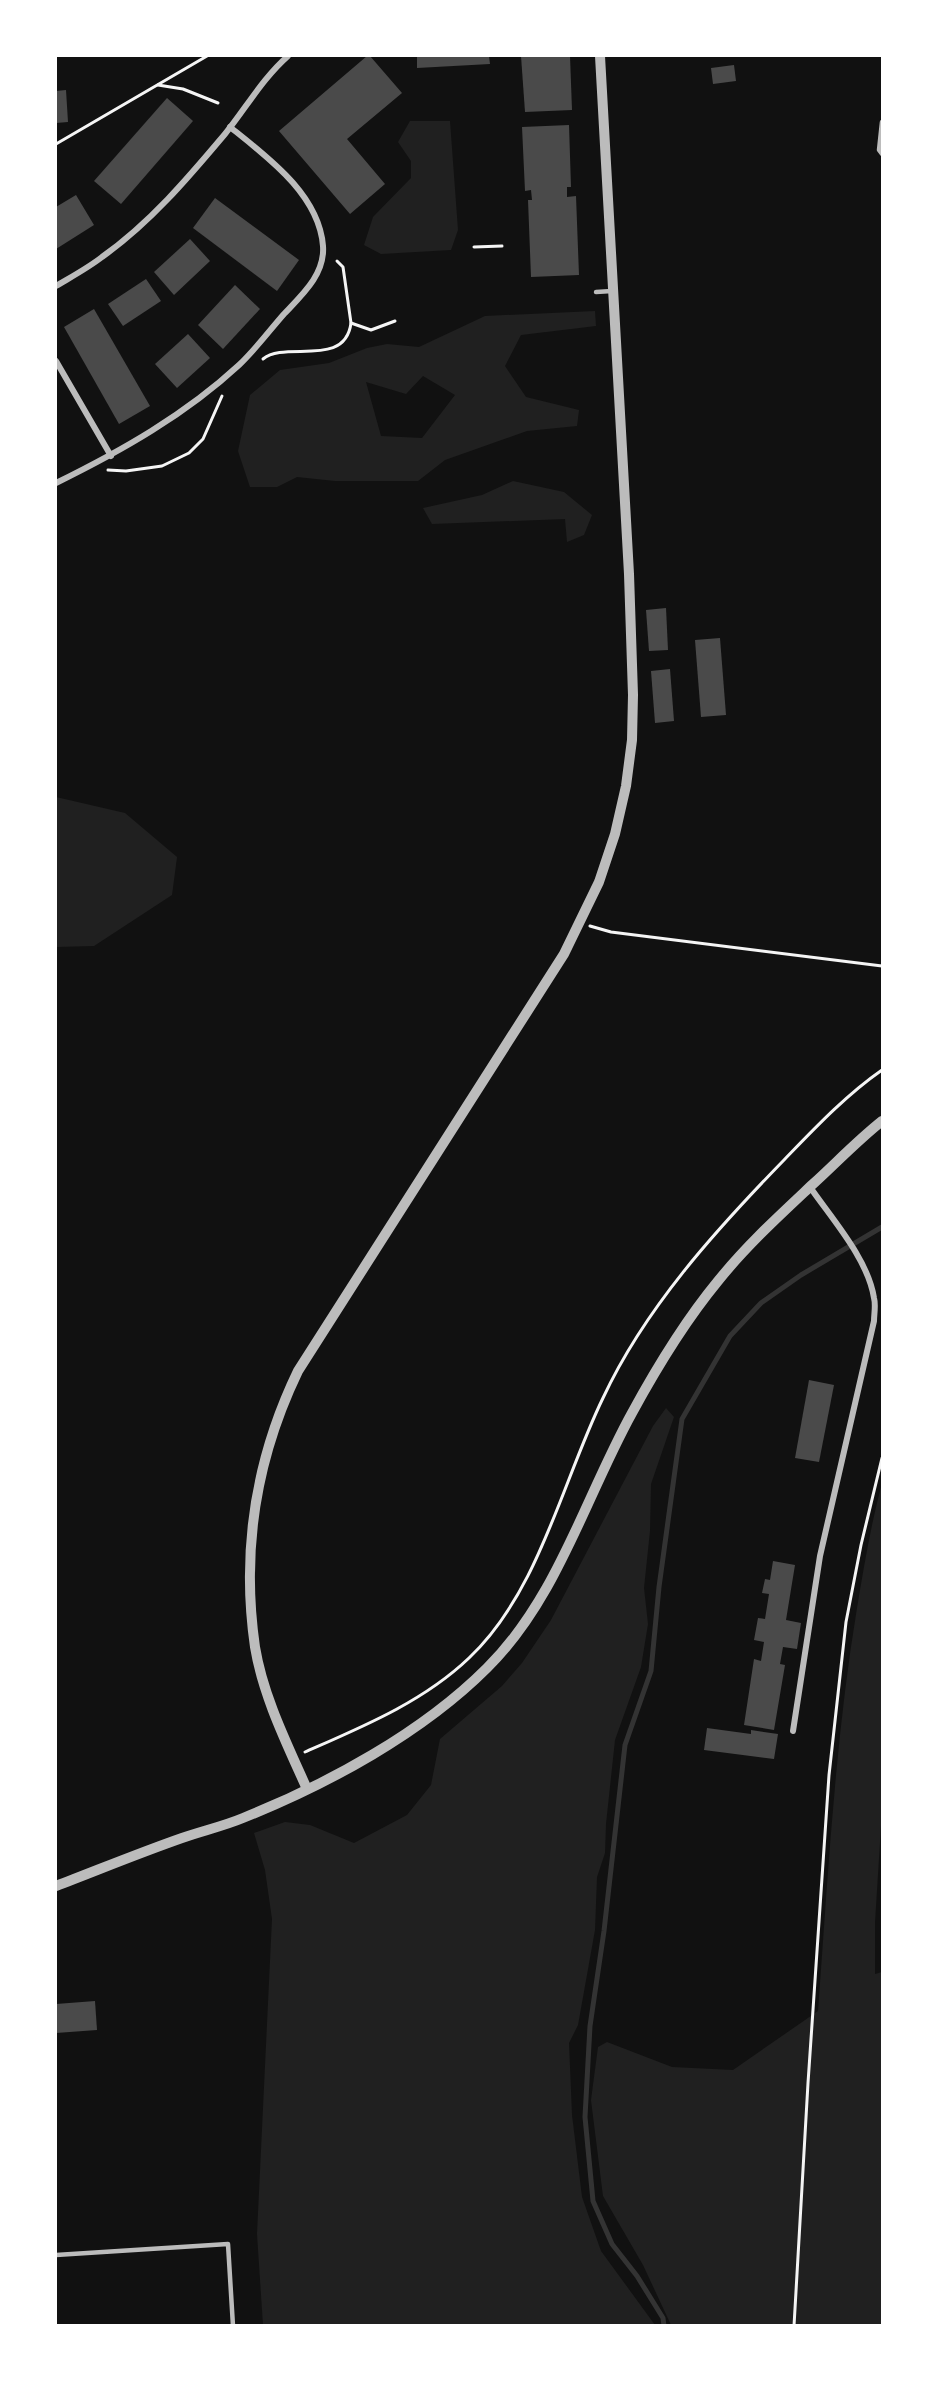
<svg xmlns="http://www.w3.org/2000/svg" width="938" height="2381" viewBox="0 0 938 2381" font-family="'PT Serif',serif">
<rect width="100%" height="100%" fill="#111"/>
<g fill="#202020" fill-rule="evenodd">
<polygon points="410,121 450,121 458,230 451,250 381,254 364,245 373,217 411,178 411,161 398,142"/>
<path d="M595,311L596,326L521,335L505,366L526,397L579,410L577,426L527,431L445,460L418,481H335L297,477L277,487H250L238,451L250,395L280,370L329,363L367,348L387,344L419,347L485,316ZM423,376L455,395L422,438L381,436L366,382L406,394Z"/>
<polygon points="513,481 564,492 592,515 584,535 567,542 565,519 432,524 423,508 482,495"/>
<polygon points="56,797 125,813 177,857 172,895 94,946 56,947"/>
<polygon points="666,1408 674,1417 651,1484 650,1531 644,1588 648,1624 641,1667 615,1740 606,1824 605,1853 597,1877 595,1930 578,2025 569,2043 572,2115 582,2197 601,2251 655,2325 263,2325 257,2234 272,1919 265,1870 254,1833 285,1822 310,1825 354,1843 407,1815 431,1785 440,1739 502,1686 522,1663 551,1620 653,1426"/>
<path d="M882,1483V1810L875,1922V1974L882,1972V2325H671L643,2265L603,2196L591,2100L598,2047L607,2042L672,2067L733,2070L818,2011C828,1876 835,1741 857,1608C864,1566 871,1524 882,1483Z"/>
</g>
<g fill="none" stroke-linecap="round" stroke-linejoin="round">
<polyline stroke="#333" stroke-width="5" points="664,2326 663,2318 637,2276 612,2244 593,2201 585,2117 590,2026 604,1931 625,1745 651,1671 659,1587 682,1419 730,1336 761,1303 801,1275 882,1227"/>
</g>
<g fill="#4a4a4a">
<polygon points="367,56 370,56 402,93 347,139 385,184 350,214 279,131"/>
<polygon points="417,56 489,56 490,64 417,68"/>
<polygon points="521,56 570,56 572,110 525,112"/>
<polygon points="734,65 736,81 713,84 711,68"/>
<polygon points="66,90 68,122 56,123 56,91"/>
<polygon points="167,98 193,121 121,204 94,181"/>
<polygon points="569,125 571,187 567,187 567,197 576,196 579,275 531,277 528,200 532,200 531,190 525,191 522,127"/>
<polygon points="76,195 94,225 56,249 56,207"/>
<polygon points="215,198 299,260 277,291 193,228"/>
<polygon points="190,239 210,261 174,295 154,272"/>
<polygon points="146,279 161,301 123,326 108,304"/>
<polygon points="235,285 260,309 223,349 198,325"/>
<polygon points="94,309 150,406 119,424 64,327"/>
<polygon points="188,334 210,358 177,388 155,364"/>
<polygon points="666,608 668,650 649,651 646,610"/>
<polygon points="720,638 726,715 701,717 695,640"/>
<polygon points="670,669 674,721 655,723 651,671"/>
<polygon points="809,1380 834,1385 819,1462 795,1458"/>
<polygon points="773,1561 795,1565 786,1620 801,1623 797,1649 783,1647 780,1664 785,1665 774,1730 744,1725 754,1659 761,1661 764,1642 754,1640 758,1618 765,1619 769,1594 762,1593 765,1579 770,1580"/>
<polygon points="707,1728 751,1734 751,1730 778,1734 774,1759 704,1750"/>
<polygon points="95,2001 97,2030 56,2033 56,2004"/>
</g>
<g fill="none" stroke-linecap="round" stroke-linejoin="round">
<g stroke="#f5f5f5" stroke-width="3">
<polyline points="158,85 183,89 218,103"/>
<polyline points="56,144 207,56"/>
<polyline points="474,247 502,246"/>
<polyline points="351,323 371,330 395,321"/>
<path d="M263,359C285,340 345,369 351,323L343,267L337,261"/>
<polyline points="108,470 126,471 162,466 189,453 203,439 222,396"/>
<polyline points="590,926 611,932 882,966"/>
<path d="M305,1752C362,1727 423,1702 469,1658C539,1592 562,1482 603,1398C645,1308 715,1231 784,1160C814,1129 846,1095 882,1070"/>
<polyline points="794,2326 808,2083 829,1775 846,1622 861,1545 882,1458"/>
</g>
<g stroke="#bcbcbc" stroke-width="4.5">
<polyline points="882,122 879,150 882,154"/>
<polyline points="596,292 612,291"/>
<polyline points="56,2255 228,2244 233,2326"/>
</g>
<g stroke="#bcbcbc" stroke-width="6">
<path d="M56,286C71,277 88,268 102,257C150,223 188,178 225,134C246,108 263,78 288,56"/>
<polyline points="56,361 111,456"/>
<path d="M56,483C121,451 185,415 239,365C255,350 269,331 284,314C303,294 325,274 323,246C319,194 266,156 230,127"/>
<path d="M793,1731L820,1556L874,1321C874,1314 876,1305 874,1298C868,1259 832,1219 810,1187"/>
</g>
<g stroke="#bcbcbc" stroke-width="10">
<path d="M307,1789C287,1744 263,1696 255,1647C241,1550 256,1458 298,1371L564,954L599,882L615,834L626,786L632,740L633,695L629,574L600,56"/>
<path d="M56,1886C98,1870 139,1853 182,1838C202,1831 224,1826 243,1818C328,1784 422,1733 487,1668C557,1599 585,1498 632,1413C657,1367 685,1321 718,1281C747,1245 780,1215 813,1184C836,1163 858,1140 882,1121"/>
</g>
</g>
<rect width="938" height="2381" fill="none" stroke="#ffffff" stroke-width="114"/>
</svg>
